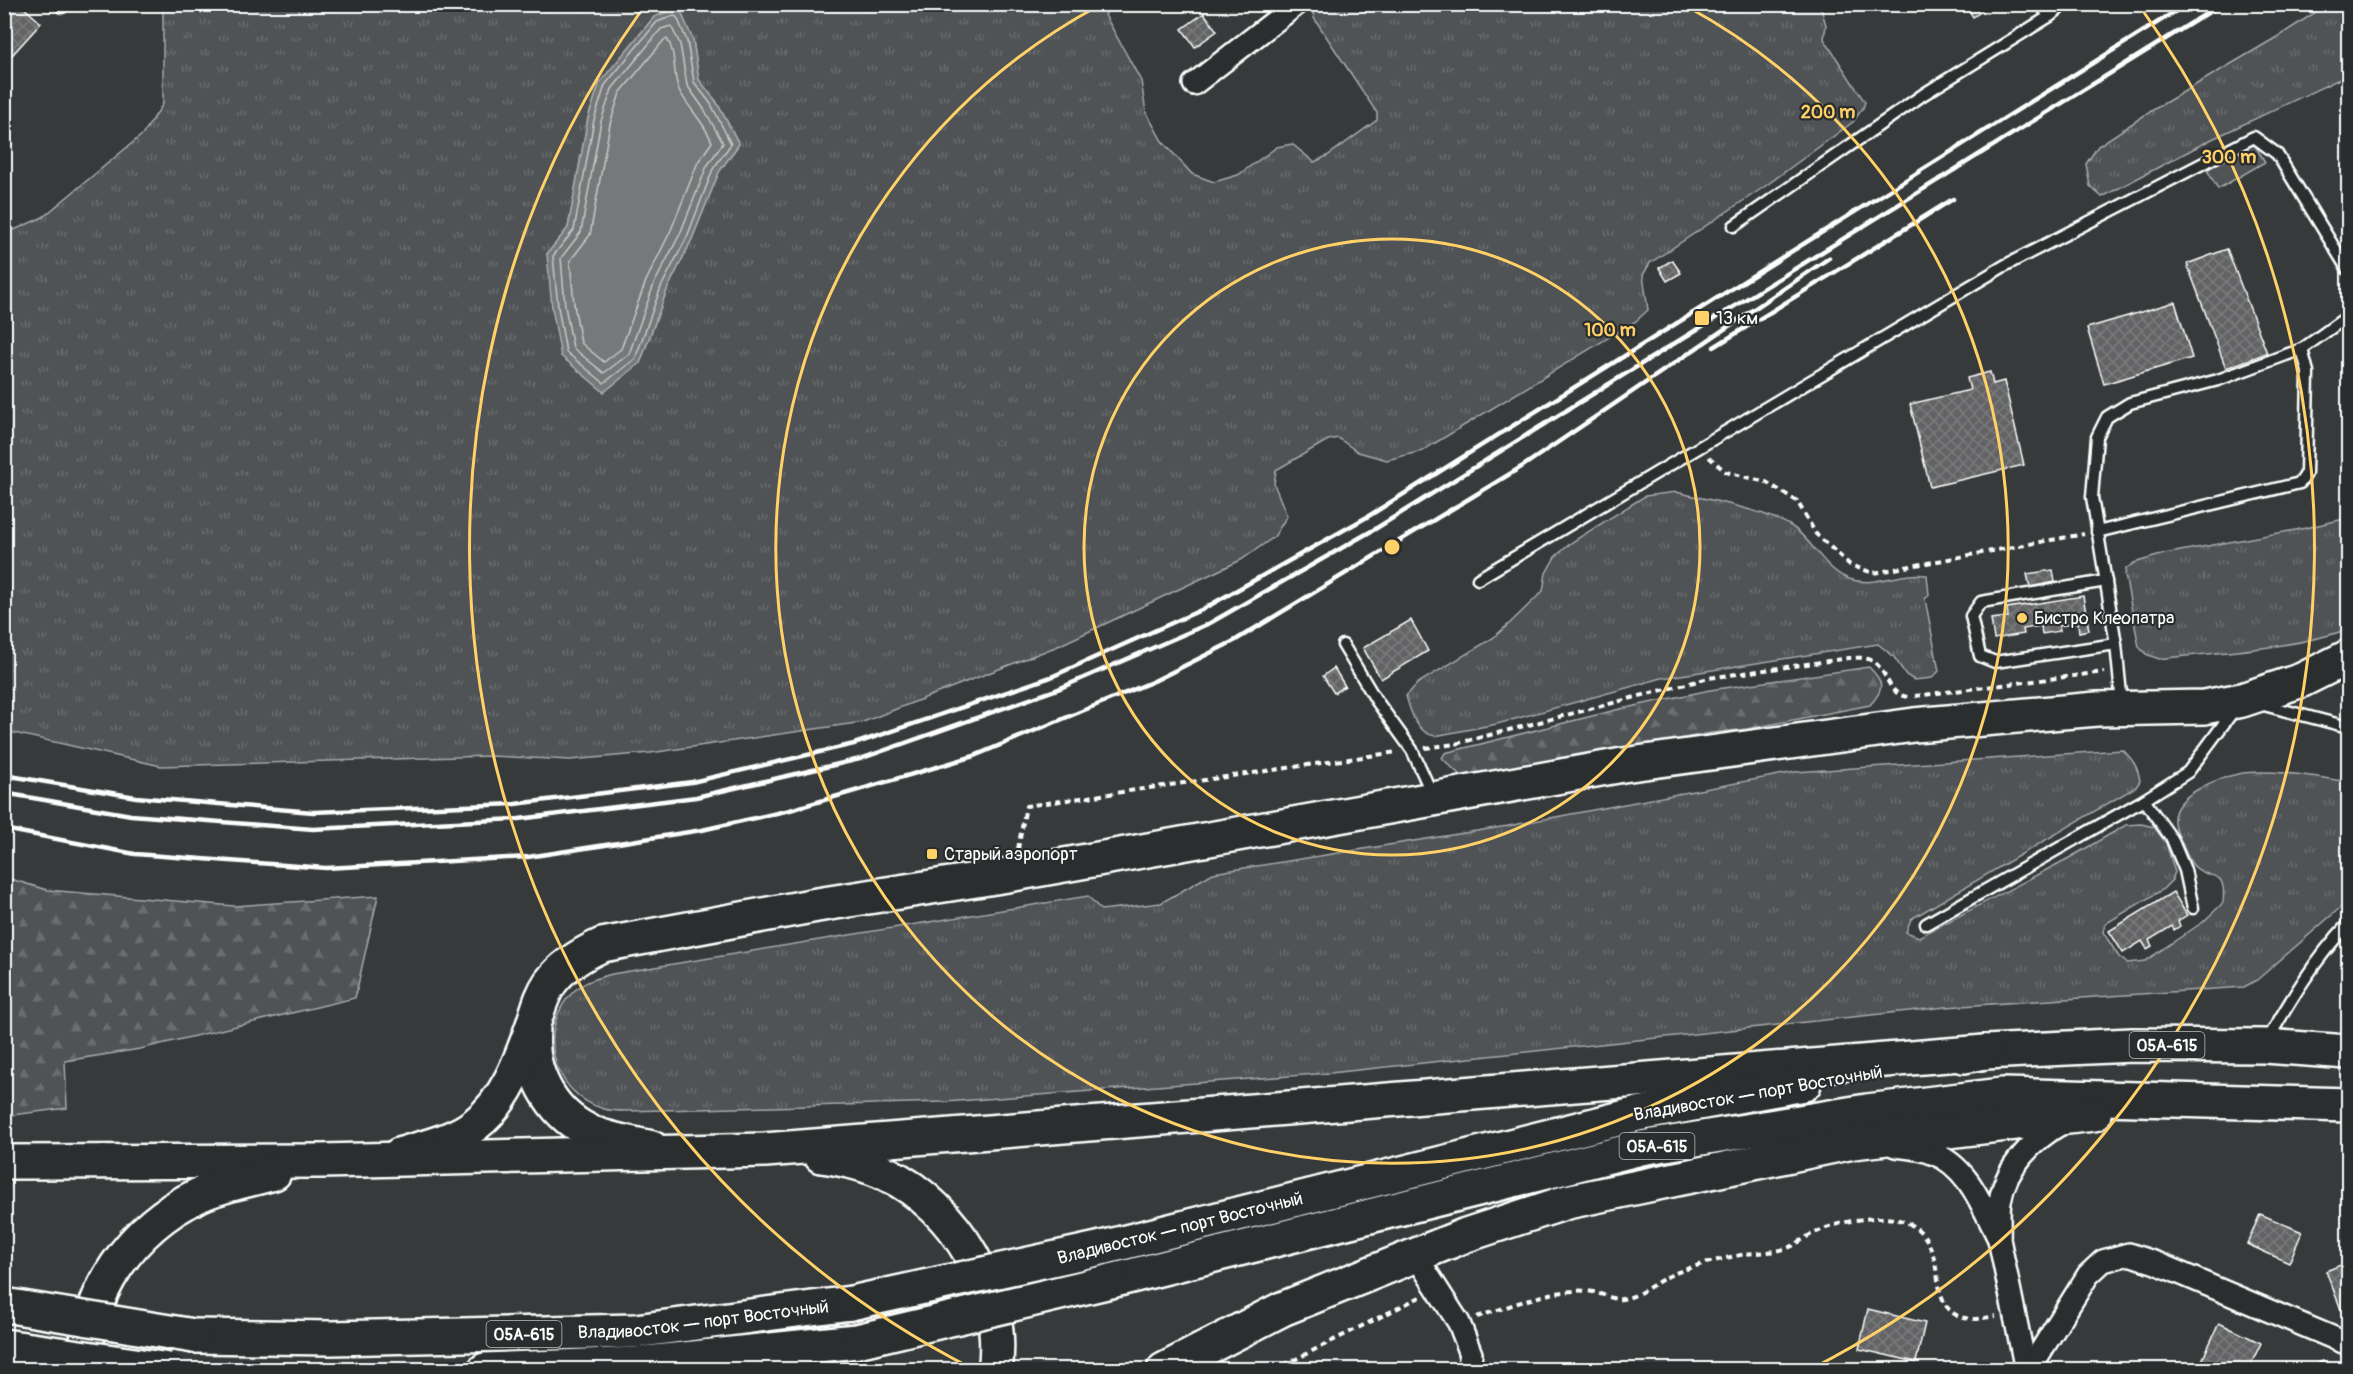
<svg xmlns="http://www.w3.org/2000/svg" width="2353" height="1374" viewBox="0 0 2353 1374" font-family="Pangolin,sans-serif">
<defs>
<pattern id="grass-tufts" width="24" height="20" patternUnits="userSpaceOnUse" patternTransform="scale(1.5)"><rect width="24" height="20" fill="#505354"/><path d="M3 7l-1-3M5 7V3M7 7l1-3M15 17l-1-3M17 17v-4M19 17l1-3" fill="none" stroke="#6a6d6e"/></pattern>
<pattern id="forest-firs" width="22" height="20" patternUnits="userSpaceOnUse" patternTransform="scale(1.5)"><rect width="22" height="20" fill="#505354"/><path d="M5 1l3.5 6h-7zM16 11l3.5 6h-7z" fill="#6a6d6e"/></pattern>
<pattern id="building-cross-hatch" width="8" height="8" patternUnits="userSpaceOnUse" patternTransform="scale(1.5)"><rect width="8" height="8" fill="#636465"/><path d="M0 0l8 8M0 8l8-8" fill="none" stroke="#7a7b7c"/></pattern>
</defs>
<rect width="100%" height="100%" fill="#373a3b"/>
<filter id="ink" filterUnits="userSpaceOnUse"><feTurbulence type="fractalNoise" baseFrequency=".0167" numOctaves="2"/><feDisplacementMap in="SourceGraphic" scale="12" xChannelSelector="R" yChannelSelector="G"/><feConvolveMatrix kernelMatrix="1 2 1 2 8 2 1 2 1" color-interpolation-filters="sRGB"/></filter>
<g filter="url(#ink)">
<g fill="url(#grass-tufts)" stroke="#a8a9aa" stroke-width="1.5" fill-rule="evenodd">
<polygon points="2328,4 2348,5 2348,75 2210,140 2102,197 2090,186 2086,164 2098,146 2151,111 2282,34"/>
<path d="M163,5H1112L1105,15L1141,81L1146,112L1162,141L1192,174L1214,182L1238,175L1277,147L1292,144L1314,162L1327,156L1377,120V113L1314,18L1313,13L1323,5H1820L1826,25L1824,39L1865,102L1863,108L1853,122L1764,187L1650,263L1643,275L1648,310L1636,321L1422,451L1387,460L1358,452L1338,438L1328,440L1276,470L1274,484L1287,516L1274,537L1241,560L1058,646L863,722L650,753L570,760L491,756L161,766L5,731L4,230L12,231L43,217L143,134L163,104ZM693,40L699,80L716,101L739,144L719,172L692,239L667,290L640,363L604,391L547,254L568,228L588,118L600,82Z"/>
<path d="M1676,492C1708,500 1765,510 1791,526C1813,540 1824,570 1849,579C1876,588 1900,571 1927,575L1929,595L1925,599L1939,671L1932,678L1914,680L1906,675L1894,657L1878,644L1662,678L1497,724L1435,736C1416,732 1411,713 1406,696L1418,683L1493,638L1510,623L1543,591L1546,573L1555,557L1572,542L1645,496Z"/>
<path d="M2348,518V629C2294,649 2217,652 2159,659L2146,654L2139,647L2125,575L2126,569L2134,563L2164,554L2306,528Z"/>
<path d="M2123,750C2133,760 2138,767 2140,781L2136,787L1911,919L1906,932L1919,937L2069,858L2126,825L2141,824L2154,827L2166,843L2175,872L2172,880L2162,890L2105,924L2103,932L2119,957L2127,963L2145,961L2203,922L2223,903C2227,865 2209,883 2193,865C2188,859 2184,848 2181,840C2178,834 2173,826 2174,819C2174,795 2218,778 2238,774C2269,768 2317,777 2348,782V901L2257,980L2244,987L1946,1007L1330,1073L945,1102L627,1111C619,1111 611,1111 604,1109C552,1095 535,1028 574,991C585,981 598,978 612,974L1088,896L1101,910L1161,903L1213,873L1508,826L1795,772Z"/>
</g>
<g fill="url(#forest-firs)" stroke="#a8a9aa" stroke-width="1.5">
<path d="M1869,667C1884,682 1885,689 1870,705L1747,729L1711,733L1471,778L1461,776L1442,758L1445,753L1616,710L1710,690Z"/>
<polygon points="4,877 47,890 234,906 378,896 355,998 140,1049 65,1061 67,1108 5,1116"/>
</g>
<polygon fill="#505354" stroke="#a8a9aa" stroke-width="1.5" points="2253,142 2265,162 2218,189 2207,170"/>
<polygon fill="#767879" stroke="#adaeaf" stroke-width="1.5" points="679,7 693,40 699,80 716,101 739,144 719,172 692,239 667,290 640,363 604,392 561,356 552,308 547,254 568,228 588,118 600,82 654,17"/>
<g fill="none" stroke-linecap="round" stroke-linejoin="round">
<g stroke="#c8c9c9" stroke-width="1.5">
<polygon points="673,16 677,17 687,41 694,82 711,104 731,144 713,169 687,237 661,287 635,359 604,383 566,352 558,307 553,256 574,230 594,120 605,85 657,22"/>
<polygon points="671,26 680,44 687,85 704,109 723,143 707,166 680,234 654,284 629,354 604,373 573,348 565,306 561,258 581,232 601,121 612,89 661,29"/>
<path d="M667,39C677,53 672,74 679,90C688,108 704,121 712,142L698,162L671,230L646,281L621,349L604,362L581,343L574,304L570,261L590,235L610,124L620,93L664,40Z"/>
</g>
</g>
<g fill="url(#building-cross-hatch)" stroke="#fff" stroke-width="1.5">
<polygon points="4,4 20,4 41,23 4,64"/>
<polygon points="1979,4 1982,11 1973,17 1969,10"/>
<polygon points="1204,13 1217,31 1195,47 1182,29"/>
<polygon points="2227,249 2267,353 2226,368 2187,264"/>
<polygon points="1672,260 1681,273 1667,281 1659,268"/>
<polygon points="2175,302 2192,358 2104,384 2087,328"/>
<polygon points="1990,372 1993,384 2004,381 2024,465 1930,487 1910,404 1970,390 1967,378"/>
<polygon points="2053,570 2055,582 2030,587 2027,574"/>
<polygon points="2083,596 2089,630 2079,632 2078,623 2059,626 2060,631 2042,634 2041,626 2023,629 2024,634 1994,639 1991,619 2008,617 2007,608"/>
<polygon points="1411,620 1428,651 1381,679 1363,648"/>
<polygon points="1334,668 1345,686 1334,693 1323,676"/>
<polygon points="2173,892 2187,915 2178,921 2180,926 2174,930 2172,926 2149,940 2152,946 2147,949 2142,941 2123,953 2109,931"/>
<polygon points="2260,1214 2302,1232 2289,1263 2247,1244"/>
<polygon points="2348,1262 2348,1310 2342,1312 2326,1271"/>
<polygon points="1868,1309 1925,1323 1916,1362 1859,1349"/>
<polygon points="2219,1323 2261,1343 2248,1370 2215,1370 2201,1363"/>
<polygon points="2323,1361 2327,1370 2301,1370"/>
</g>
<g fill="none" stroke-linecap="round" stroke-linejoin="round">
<defs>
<g id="lane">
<polyline points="59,4 62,7"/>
<polyline points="2040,4 2050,16"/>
<polyline points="1734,226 1924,94 2050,16 2065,4"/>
<polyline points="2097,532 2300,483 2306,474 2308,372 2302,349"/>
<polyline points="1478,579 2004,266 2254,137 2277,154 2348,270"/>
<polyline points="2106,581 1981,602 1971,616 1980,656 1995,662 2116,644"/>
<polyline points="1343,645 1376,700 1412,750 1433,796"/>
<polyline points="2260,704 2348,727"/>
<polyline points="2122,705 2116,644 2092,497 2097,437 2107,417 2130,403 2218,380 2302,349 2348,316"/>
<polyline points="2144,800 2172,839 2185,870 2193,908"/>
<polyline points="1926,924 2144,800 2188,772 2234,710"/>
<path d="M2267,1041C2291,999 2315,959 2348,924"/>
</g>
<g id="street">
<polyline points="1194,84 1297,4"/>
<path d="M1895,1146C1907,1148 1920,1148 1932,1153C1968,1165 1983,1208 1999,1239C2000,1227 1998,1213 2000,1201C2006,1166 2033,1140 2062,1123"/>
<polyline points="1999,1239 2026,1370"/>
<polyline points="1416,1256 1459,1323 1471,1354 1468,1370"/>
<polyline points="2029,1370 2088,1275 2103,1261 2129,1254 2156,1263 2348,1344"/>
</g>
<g id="primary">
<path d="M533,1030C529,1071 550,1112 588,1131C607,1140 631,1143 652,1148"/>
<path d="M399,1155C424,1147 455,1141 476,1124C506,1101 521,1060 533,1025C538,1010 541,996 550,983C563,965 582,954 602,945L817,905L1014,874L1623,765L1914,725L2097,709L2204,707L2242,700L2302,680L2348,657"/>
</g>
<g id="highway">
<polyline points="1964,1056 1985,1052 2132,1045 2265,1046 2348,1052"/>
<path d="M821,1156C843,1159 866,1164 887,1174C956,1207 1007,1292 995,1370"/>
<polyline points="4,1162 322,1161 765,1150 1985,1052"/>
<polyline points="1102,1248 1638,1114 1804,1084"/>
<polyline points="1111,1281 1641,1148 1867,1111 2002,1095 2348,1105"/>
<path id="s1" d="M194,1336L331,1338L635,1331L851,1303"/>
<path d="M85,1370C84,1293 132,1227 199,1195C223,1184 250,1180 274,1173"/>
<polyline points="485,1370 636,1364 857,1341"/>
<polyline points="1164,1370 1282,1309 1466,1235 1567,1202 1853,1142 2094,1114"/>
</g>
</defs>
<use href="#lane" stroke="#fff" stroke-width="15"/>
<use href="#street" stroke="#fff" stroke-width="26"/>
<use href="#primary" stroke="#fff" stroke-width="38"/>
<use href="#highway" stroke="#fff" stroke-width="38"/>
<g stroke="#fff" stroke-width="4" stroke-dasharray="6 4.5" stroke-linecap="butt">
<polyline points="1709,457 1726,472 1766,482 1797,501 1816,534 1850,565 1873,573 2084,534"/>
<polyline points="1915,696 2104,672"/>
<path d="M1425,748L1455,744L1709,678L1849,658C1855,658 1863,657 1868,659C1888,665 1885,695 1908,697"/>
<polyline points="1018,849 1026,806 1397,752"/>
<path d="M1477,1317C1508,1307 1540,1293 1573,1291C1581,1290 1592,1291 1600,1294C1608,1296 1614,1300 1622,1299C1639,1297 1652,1284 1667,1277C1686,1267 1724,1258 1746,1254C1760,1252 1776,1253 1790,1247C1797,1244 1803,1239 1810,1235C1834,1223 1867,1215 1894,1219C1962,1232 1914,1317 1973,1319C1981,1319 1989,1317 1996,1316"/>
<polyline points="1274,1370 1420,1297"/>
</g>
<use href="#lane" stroke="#2a2d2e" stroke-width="10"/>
<use href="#street" stroke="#2a2d2e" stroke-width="21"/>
<use href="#primary" stroke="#2a2d2e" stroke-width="33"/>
<use href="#highway" stroke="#2a2d2e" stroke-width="33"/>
<g stroke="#fff" stroke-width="4.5">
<polyline points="1714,347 1953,199"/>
<polyline points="4,775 136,797 313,812 515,804 692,782 854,744 1051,677 1203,609 1367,517 2187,4"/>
<polyline points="4,793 131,815 313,829 519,819 696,797 860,759 1058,689 1210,623 1375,529 2222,4"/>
<polyline points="4,829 135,854 326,868 528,857 702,830 790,810 974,756 1154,681 1234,641 1523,466 1829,258"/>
</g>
<defs>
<g id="highway-bridge">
<polyline points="851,1303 1102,1248"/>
<polyline points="4,1305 194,1336"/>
<polyline points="857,1341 1111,1281"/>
<polyline points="4,1346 169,1370"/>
</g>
</defs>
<use href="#highway-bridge" stroke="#fff" stroke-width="38" stroke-linecap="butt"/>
<use href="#highway-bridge" stroke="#2a2d2e" stroke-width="33"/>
</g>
</g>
<g fill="none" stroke="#ffd166" stroke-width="3">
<circle cx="1392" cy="547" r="308"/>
<path d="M1686 6A616 616 0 1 1 1098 6"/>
<path d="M973 1369A923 923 0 0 1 641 11M2143 11A923 923 0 0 1 1811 1369"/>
</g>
<g fill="#ffd166" stroke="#2a2d2e" stroke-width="2">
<rect x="1694" y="310" width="16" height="16" rx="3"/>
<circle cx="2022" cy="618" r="6"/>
<rect x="926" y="848" width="12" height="12" rx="3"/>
</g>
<g text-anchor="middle" stroke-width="4.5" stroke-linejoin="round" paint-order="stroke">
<g fill="#2a2d2e" stroke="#bfc0c0" stroke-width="1.5">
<rect x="2129.5" y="1032" width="75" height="26" rx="4.5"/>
<rect x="1619.5" y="1133" width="75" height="26" rx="4.5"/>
<rect x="486.5" y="1321" width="75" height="26" rx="4.5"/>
</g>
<g font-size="16" font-weight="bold" fill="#fff">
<text x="2167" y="1051">05А-615</text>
<text x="1657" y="1152">05А-615</text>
<text x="524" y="1340">05А-615</text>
</g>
<g font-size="18" fill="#fff" stroke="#2a2d2e" text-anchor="start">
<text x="1716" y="324">13 км</text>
<text x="2034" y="624">Бистро Клеопатра</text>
<text x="944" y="860">Старый аэропорт</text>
</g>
<g font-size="18" fill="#fff" stroke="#2a2d2e">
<text transform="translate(1758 1093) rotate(-10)" y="6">Владивосток — порт Восточный</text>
<text transform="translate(1180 1228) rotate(-14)" y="6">Владивосток — порт Восточный</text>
<text dy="6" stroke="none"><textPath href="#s1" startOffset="510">Владивосток — порт Восточный</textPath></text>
</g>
</g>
<circle cx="1392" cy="547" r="9" fill="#ffd166" stroke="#2a2d2e" stroke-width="3"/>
<g font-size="18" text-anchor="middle" font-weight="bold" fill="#ffd166" stroke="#2a2d2e" stroke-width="4.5" stroke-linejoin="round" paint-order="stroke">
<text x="1828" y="118">200 m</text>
<text x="2229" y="163">300 m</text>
<text x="1610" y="336">100 m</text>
</g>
<rect width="2353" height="1374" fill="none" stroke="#2a2d2e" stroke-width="24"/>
<rect x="12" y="12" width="2329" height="1350" fill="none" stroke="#fff" stroke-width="2" filter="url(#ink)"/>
</svg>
